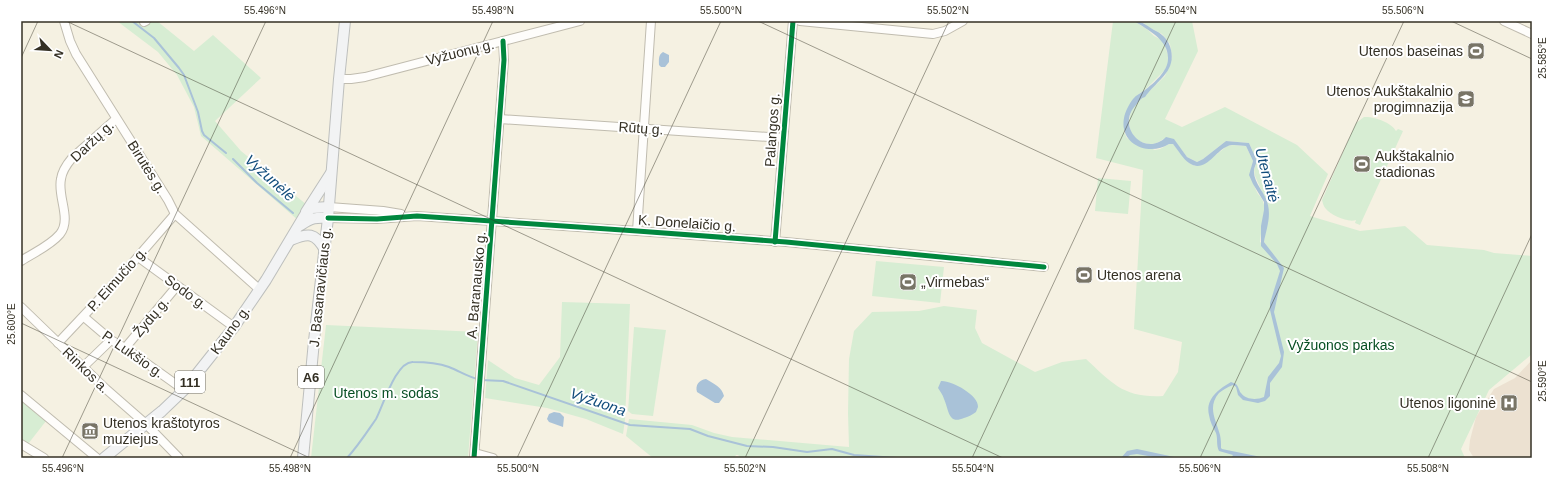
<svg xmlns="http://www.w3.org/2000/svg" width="1553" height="479" viewBox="0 0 1553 479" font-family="Helvetica,sans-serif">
<rect width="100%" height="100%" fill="#f5f1e2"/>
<polygon fill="#ece1d1" points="1532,360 1532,458 1474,458 1469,450 1470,440 1476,417 1494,389 1515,378"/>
<g fill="#d7edd3">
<polygon points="117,21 157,21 194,51 213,35 261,78 215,121 241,151 307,205 299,221 201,136 194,107 177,75 158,52"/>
<path d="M1113,21H1134L1148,30L1154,36L1162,40L1165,46L1169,58L1168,65L1164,71L1145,90L1140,93L1124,118V132L1127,138L1155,150L1160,149L1169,144H1173L1189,163L1195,166L1217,154L1227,146L1233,145L1246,146L1253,161C1249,174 1252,182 1258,194C1261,197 1263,200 1264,205C1265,216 1261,230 1260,242L1268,248L1264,242L1268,205L1255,176L1254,170L1257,161L1249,143L1226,141L1203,159L1197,162L1187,157L1173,139C1171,139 1167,139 1164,139C1159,141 1157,144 1152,144C1131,144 1124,125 1133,107L1165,76L1172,57L1170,44L1162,34L1150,28L1141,21H1192L1198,51L1165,119L1182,127L1225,107L1297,145L1328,174L1310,216L1360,231L1405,226L1427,245L1484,250L1494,253L1532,256V354L1489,390L1461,449L1465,458H741L738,455H736L734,458H653L626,436L629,419L692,425L714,433L732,437L849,447L848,413L849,359L854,331L872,312L919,311L944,306L977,310L975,328L982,343L1035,372L1062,362L1086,359C1113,384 1124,398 1163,396L1178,372L1182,342L1134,329L1143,170L1096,158Z"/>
<path d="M1364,117C1374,116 1392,123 1396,131L1398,129L1403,131L1360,225L1355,223L1356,220C1348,223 1331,215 1326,209C1323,206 1323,203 1322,200L1356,123Z"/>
<polygon points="1098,178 1131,181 1128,214 1095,211"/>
<polygon points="876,261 944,267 940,303 872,296"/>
<polygon points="562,302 630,304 625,420 623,434 586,419 547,408 485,398 488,360 515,378 539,385 560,357"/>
<polygon points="326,325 478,332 468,458 311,458"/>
<polygon points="634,327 666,330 653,416 632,414 628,411"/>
<polygon points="21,400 46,421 28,444 21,439"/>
</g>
<g fill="#a9c2d8">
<path d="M1134,21C1143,21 1148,27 1156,31C1164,35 1169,41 1171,50C1176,72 1156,81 1145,97C1141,98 1139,101 1136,105C1115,127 1145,158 1166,137L1174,139L1187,157L1197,162L1203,159L1226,141L1249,143L1257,161C1256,164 1254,168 1254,170C1253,183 1266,193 1268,205C1271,218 1266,230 1264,242L1284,268L1274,312L1284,352L1282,367L1270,383V396L1265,401L1258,403L1243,400L1238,395L1236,387L1233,385C1227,387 1223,390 1219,393C1207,407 1216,420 1220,435C1221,439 1221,444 1221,448L1222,449L1266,458H1231L1233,455L1219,451C1216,445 1218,439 1216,433C1213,427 1210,422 1209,415C1205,399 1219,389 1231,382L1236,384C1239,387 1239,391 1241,393C1246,400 1257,400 1264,397L1268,377L1279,363L1281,356L1270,310V303L1280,271L1277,264L1261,246V226L1264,210V202L1253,184L1249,175L1253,161L1246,146C1241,146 1233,144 1228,146C1215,151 1205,174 1189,163C1183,159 1178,150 1173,144H1169C1149,157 1119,144 1124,118C1125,112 1129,104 1133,99C1136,95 1141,93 1145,90C1154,83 1168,71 1168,59C1169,40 1148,30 1134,21Z"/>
<path d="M663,52L669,55V62L665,67H661L659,65C659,60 658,55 663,52Z"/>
<path d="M706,379C714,384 722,387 724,396L719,403H715L697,392C695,385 699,380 706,379Z"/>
<path d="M941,381C951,380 979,395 978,407C978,407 976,412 976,412C972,415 968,417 964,418C948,425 949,410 944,399C943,395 940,391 938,388Z"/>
<polygon points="554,412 560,413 564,417 563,427 549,422 547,419 549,414"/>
<polygon points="1137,449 1179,458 1159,458 1137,454 1130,455 1126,458 1121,458 1127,451"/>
</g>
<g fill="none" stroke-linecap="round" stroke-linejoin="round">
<g stroke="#a9c2d8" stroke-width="2">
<polyline points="132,21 154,38 179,68 184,75 198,112 202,131 204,135 226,153"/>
<polyline points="233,159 257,183 293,213"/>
<polyline points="481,380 503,381 630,425 690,429 708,436 747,446 773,447 807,452 832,449 854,455 897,458"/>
<path d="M347,458C358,446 367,432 376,419C383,406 396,361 413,362C424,362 438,363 449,367C459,371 467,376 477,379"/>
</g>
<defs>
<g id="minor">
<polyline points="64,21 70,41 76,54 168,200 175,214 259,289"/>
<polyline points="800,21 933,34 945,31 963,21"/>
<polyline points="1504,21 1532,34"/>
<polyline points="144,22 146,21"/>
<polyline points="339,79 351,79 365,77 580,21"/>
<polyline points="500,119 783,138"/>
<polyline points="329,207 383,211 401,214"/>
<polyline points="328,218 377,219 417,216 637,231 786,242 1044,267"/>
<polyline points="637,231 651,21"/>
<polyline points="775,242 793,21"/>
<polyline points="138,257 234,327"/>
<path d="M21,261C33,253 50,246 60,234C72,219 57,196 61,179C62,171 67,164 72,158L116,119"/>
<polyline points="21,307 106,389 146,424 179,458"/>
<polyline points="84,317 111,340 125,348 184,390"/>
<polyline points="58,343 123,274 175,214"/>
<polyline points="125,348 177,286"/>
<polyline points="83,367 111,340"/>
<polyline points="21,395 97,458"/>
<polyline points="21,444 44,458"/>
<polyline points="475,453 493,458"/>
<polyline points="474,458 504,60 503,41"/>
</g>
<g id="major">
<polyline points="306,212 331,173"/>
<path d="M301,225C311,218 316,217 328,218"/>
<path d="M291,240C308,233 315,232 325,250"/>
<polyline points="104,458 162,411 184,390 234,327 266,280 306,213 312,208 329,207"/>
<polyline points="303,458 314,341 328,218 339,79 345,21"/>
</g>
</defs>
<use href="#minor" stroke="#c0bcaf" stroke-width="10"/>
<use href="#major" stroke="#bdbfbd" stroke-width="12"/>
<use href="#minor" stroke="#fefdfb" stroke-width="8"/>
<use href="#major" stroke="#f2f3f4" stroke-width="10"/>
<defs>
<g id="cycleway">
<polyline points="328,218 377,219 417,216 637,231 786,242 1044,267"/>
<polyline points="775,242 793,21"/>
<polyline points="474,458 504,60 503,41"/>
</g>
</defs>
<use href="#cycleway" stroke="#fff" stroke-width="8"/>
<use href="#cycleway" stroke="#00873e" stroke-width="5"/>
</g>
<path fill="none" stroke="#343024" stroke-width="1" stroke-opacity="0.45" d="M66,21L1003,458M758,21L1532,382M1451,21L1532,59M21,58L38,21M21,323L310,458M62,458L266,21M290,458L493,21M517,458L721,21M745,458L949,21M972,458L1176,21M1200,458L1404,21M1428,458L1532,234"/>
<defs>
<symbol id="stadium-square" viewBox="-11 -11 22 22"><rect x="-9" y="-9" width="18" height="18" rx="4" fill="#787466" stroke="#fff"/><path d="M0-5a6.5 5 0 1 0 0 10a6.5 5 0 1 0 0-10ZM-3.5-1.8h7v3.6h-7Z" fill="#fff"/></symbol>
<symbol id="school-square" viewBox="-11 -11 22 22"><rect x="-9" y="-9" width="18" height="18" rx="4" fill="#787466" stroke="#fff"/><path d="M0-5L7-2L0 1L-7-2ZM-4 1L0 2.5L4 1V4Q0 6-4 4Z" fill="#fff"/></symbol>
<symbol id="hospital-square" viewBox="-11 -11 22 22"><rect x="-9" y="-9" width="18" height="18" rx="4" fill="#787466" stroke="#fff"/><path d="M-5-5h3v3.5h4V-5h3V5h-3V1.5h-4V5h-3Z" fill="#fff"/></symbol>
<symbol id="museum-square" viewBox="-11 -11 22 22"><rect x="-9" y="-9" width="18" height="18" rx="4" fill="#787466" stroke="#fff"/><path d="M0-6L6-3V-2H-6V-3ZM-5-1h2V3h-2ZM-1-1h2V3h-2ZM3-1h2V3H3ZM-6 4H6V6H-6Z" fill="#fff"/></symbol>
</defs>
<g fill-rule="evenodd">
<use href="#stadium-square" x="1466" y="41" width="20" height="20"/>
<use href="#school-square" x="1456" y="89" width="20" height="20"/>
<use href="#stadium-square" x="1352" y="154" width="20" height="20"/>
<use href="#stadium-square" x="1074" y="265" width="20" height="20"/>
<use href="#stadium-square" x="898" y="272" width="20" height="20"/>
<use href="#hospital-square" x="1499" y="393" width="20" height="20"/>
<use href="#museum-square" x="80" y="421" width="20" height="20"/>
</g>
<g text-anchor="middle" stroke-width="4" stroke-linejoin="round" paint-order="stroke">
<g fill="#fff" stroke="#716e66" stroke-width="1">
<rect x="298" y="366" width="26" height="22" rx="3"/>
<rect x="175" y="371" width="30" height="22" rx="3"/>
</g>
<g font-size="13" font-weight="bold" fill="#343024">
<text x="311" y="382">A6</text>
<text x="190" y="387">111</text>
</g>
<g font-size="14" fill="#343024" stroke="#fff" text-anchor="start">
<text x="1463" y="56" text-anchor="end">Utenos baseinas</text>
<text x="1453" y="96" text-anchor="end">Utenos Aukštakalnio<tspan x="1453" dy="16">progimnazija</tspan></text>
<text x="1375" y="161">Aukštakalnio<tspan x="1375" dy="16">stadionas</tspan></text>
<text x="1097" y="280">Utenos arena</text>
<text x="921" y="287">„Virmebas“</text>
<text x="1496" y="408" text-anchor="end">Utenos ligoninė</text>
<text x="103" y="428">Utenos kraštotyros<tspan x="103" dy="16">muziejus</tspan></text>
</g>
<g font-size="14" fill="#343024" stroke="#fff">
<text transform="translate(460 52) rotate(-14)" y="5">Vyžuonų g.</text>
<text transform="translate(641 128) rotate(4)" y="5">Rūtų g.</text>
<text transform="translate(772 130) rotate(-86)" y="5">Palangos g.</text>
<text transform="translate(92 141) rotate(-43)" y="5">Daržų g.</text>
<text transform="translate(147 167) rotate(58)" y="5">Birutės g.</text>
<text transform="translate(687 223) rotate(4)" y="5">K. Donelaičio g.</text>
<text transform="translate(117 279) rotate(-48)" y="5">P. Eimučio g.</text>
<text transform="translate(476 285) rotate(-85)" y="5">A. Baranausko g.</text>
<text transform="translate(320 287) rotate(-84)" y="5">J. Basanavičiaus g.</text>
<text transform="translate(186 292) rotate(36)" y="5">Sodo g.</text>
<text transform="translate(151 317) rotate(-50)" y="5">Žydų g.</text>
<text transform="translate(230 330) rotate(-54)" y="5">Kauno g.</text>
<text transform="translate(133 354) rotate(35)" y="5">P. Lukšio g.</text>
<text transform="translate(86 370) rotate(44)" y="5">Rinkos a.</text>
</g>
<g font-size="14" fill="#074f23" stroke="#fff">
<text x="1341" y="350">Vyžuonos parkas</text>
<text x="386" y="398">Utenos m. sodas</text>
</g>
<g font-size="15" font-style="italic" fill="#114c7b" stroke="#fff">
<text transform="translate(1267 175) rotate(75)" y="5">Utenaitė</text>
<text transform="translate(270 178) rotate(42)" y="5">Vyžunėlė</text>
<text transform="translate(598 402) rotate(19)" y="5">Vyžuona</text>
</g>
</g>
<rect width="1553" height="479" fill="none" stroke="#ffffff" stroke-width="44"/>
<g transform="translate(50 50) rotate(115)" stroke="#ffffff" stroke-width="3" paint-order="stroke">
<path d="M0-3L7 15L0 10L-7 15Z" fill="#343024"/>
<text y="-6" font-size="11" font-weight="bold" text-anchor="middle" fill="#343024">N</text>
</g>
<rect x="22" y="22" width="1509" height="435" fill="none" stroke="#343024" stroke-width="1.5"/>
<g font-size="10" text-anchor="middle" fill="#343024">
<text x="265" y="14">55.496°N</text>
<text x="493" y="14">55.498°N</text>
<text x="721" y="14">55.500°N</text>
<text x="948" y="14">55.502°N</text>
<text x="1176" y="14">55.504°N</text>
<text x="1403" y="14">55.506°N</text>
<text transform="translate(1542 58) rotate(-90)" y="4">25.585°E</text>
<text transform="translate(11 324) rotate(-90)" y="4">25.600°E</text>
<text transform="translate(1542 381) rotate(-90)" y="4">25.590°E</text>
<text x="63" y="472">55.496°N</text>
<text x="290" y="472">55.498°N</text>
<text x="518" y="472">55.500°N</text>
<text x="745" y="472">55.502°N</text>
<text x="973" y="472">55.504°N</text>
<text x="1200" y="472">55.506°N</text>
<text x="1428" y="472">55.508°N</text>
</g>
</svg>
